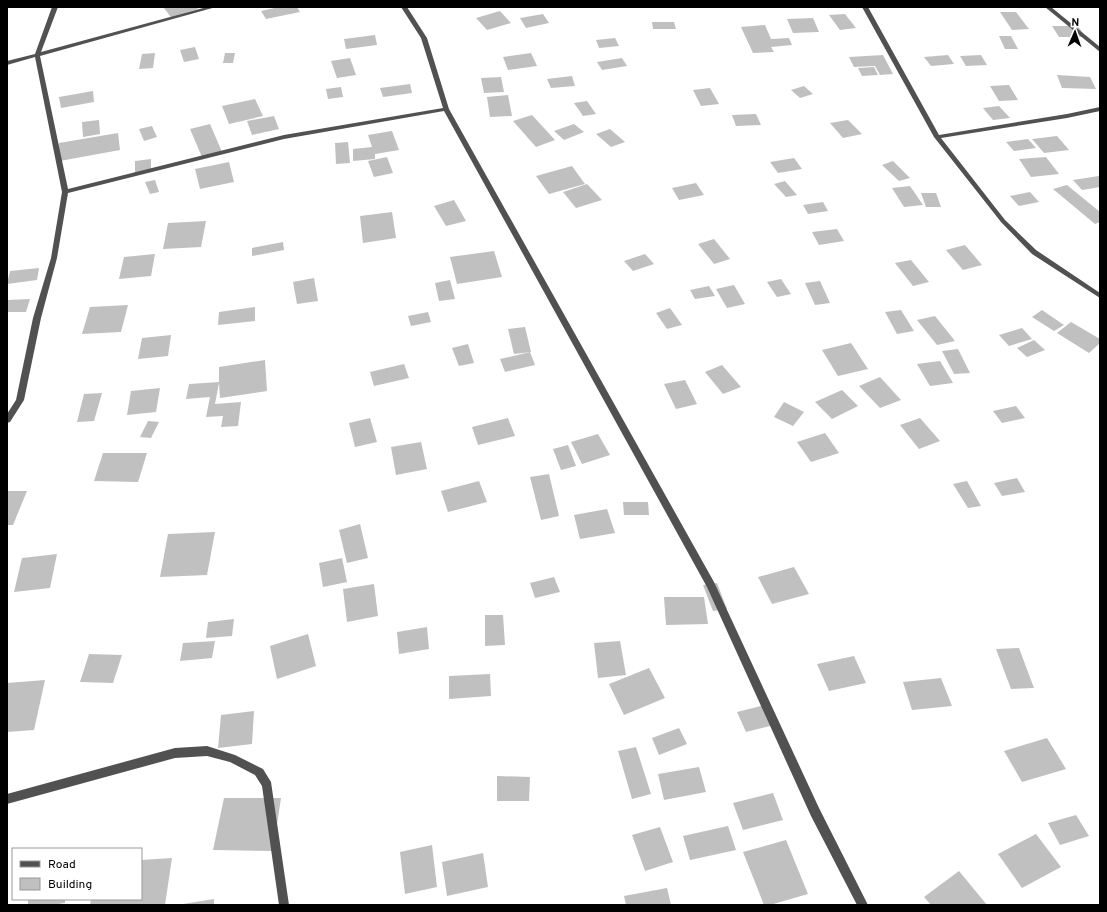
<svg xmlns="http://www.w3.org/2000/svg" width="1107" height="912" viewBox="0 0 1107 912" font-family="Overpass,sans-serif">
<rect width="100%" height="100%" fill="#fff"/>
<g fill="#c0c0c0">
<polygon points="163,7 196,7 198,9 171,17"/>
<polygon points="279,7 297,7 300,12 266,19 261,11"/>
<polygon points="500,11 511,23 487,30 476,18"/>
<polygon points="1000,12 1016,12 1029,29 1012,30"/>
<polygon points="543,14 549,23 526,28 520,18"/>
<polygon points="845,14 856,28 840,30 829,15"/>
<polygon points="813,18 819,32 793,33 787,19"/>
<polygon points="652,22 674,22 676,29 653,29"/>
<polygon points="765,25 771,39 789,38 792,45 771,47 774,52 753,53 741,27"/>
<polygon points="1052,26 1078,26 1085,37 1059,37"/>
<polygon points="375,35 377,45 346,49 344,39"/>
<polygon points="999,36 1011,36 1018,49 1005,49"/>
<polygon points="615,38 619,46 599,48 596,40"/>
<polygon points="195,47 199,59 184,62 180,50"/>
<polygon points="155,53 153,68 139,69 142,54"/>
<polygon points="225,53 235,53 233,63 223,63"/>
<polygon points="531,53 537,66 508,70 503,57"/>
<polygon points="883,55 893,74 880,75 875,66 854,67 849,57"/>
<polygon points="948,55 954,64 931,66 924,57"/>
<polygon points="981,55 987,65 966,66 960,56"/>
<polygon points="350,58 356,75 337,78 331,61"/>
<polygon points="622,58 627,66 602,70 597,62"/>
<polygon points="874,67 878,75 862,76 858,68"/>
<polygon points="1057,75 1090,77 1096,89 1062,88"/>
<polygon points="572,76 575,86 551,88 547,79"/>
<polygon points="501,77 504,92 484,93 481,78"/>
<polygon points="410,84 412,93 383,97 380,88"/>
<polygon points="1009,85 1018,100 999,101 990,86"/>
<polygon points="804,86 813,94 800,98 791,90"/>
<polygon points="341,87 343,97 328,99 326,89"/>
<polygon points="710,88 719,104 701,106 693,90"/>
<polygon points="93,91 94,102 61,108 59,97"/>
<polygon points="508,95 512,116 490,117 487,97"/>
<polygon points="255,99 263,116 229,124 222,106"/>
<polygon points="587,101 596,114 583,116 574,103"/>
<polygon points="999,106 1010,118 993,120 983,108"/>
<polygon points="756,114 761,125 736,126 732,115"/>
<polygon points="532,115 555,140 536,147 513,121"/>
<polygon points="274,116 279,129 252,135 247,121"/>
<polygon points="99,120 100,134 83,137 82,122"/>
<polygon points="848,120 862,134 843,138 830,123"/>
<polygon points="210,124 222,152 202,157 190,129"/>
<polygon points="574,124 584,132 564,140 554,131"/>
<polygon points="152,126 157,137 144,141 139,129"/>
<polygon points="610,129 625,142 611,147 596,134"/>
<polygon points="392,131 399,150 375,154 375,159 353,161 353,149 372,147 368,135"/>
<polygon points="118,133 120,150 60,161 59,143"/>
<polygon points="1057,136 1069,150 1044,153 1032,139"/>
<polygon points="1028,139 1036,148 1014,151 1006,142"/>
<polygon points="348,142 350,163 336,164 335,143"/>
<polygon points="387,157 393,173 374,177 368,161"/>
<polygon points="1046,157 1059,174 1031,177 1019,159"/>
<polygon points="794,158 802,169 778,173 770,162"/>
<polygon points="151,159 151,172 135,174 135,161"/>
<polygon points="893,161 910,178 899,181 882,165"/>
<polygon points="229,162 234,182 200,189 195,169"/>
<polygon points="572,166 585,184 549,194 536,176"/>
<polygon points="1099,176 1100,187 1082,190 1073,180"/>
<polygon points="155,180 159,192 150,194 145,182"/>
<polygon points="785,181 797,195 786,197 774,184"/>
<polygon points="696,183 704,195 679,200 672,188"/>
<polygon points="587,184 602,200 576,208 563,192"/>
<polygon points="1067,185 1100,212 1100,222 1095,224 1053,189"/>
<polygon points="910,186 923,205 904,207 892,188"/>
<polygon points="1030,192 1039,202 1019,206 1010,196"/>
<polygon points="921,193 936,193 941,207 926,207"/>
<polygon points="454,200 466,221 446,226 434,206"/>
<polygon points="823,202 828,211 808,214 803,205"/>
<polygon points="392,212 396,238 363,243 360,216"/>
<polygon points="206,221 201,247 163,249 168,223"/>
<polygon points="837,229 844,241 819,245 812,232"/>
<polygon points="714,239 730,259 714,264 698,244"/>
<polygon points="283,242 284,250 252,256 252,248"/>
<polygon points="965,245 982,265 963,270 946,250"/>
<polygon points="494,251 502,277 457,284 450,257"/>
<polygon points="155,254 151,276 119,279 124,257"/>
<polygon points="645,254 654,264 633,271 624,261"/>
<polygon points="911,260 929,282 913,286 895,263"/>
<polygon points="39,268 37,280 7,284 10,271"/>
<polygon points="314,278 318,301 297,304 293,282"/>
<polygon points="781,279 791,294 777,297 767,282"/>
<polygon points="450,280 455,299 439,301 435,283"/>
<polygon points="820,281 830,303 815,305 805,283"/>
<polygon points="734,285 745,304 727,308 716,289"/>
<polygon points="709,286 715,296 695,299 690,290"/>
<polygon points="30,299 26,312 7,312 7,300"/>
<polygon points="128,305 121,332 82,334 90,307"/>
<polygon points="255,307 255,321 218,325 219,312"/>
<polygon points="670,308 682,325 667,329 656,313"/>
<polygon points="901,310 914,331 897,334 885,312"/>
<polygon points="1042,310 1064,325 1054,331 1032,317"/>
<polygon points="428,312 431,322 411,326 408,316"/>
<polygon points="935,316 955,341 937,345 917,320"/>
<polygon points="1071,322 1100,339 1100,343 1089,353 1057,333"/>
<polygon points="525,327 531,352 514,354 508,329"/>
<polygon points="1022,328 1032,339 1009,346 999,335"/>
<polygon points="171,335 168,356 138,359 142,338"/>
<polygon points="1034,340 1045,350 1027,357 1017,348"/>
<polygon points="851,343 868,369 838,376 822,350"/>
<polygon points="468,344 474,363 459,366 452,348"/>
<polygon points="958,349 970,373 954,374 942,351"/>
<polygon points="530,352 535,365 505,372 500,359"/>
<polygon points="265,360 267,391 220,398 219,383 215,404 241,402 238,426 221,427 223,416 206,417 210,397 186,399 189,384 219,382 219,367"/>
<polygon points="940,361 953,383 930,386 917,364"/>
<polygon points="404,364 409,378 374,386 370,372"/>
<polygon points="722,365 741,387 723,394 705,372"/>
<polygon points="880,377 901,400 880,408 859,386"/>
<polygon points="685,380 697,404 676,409 664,384"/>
<polygon points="160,388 156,412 127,415 131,391"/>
<polygon points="842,390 858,406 832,419 815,402"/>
<polygon points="102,393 94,421 77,422 84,394"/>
<polygon points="784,402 804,412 793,426 774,417"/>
<polygon points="1016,406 1025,418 1002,423 993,411"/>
<polygon points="370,418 377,442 355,447 349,423"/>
<polygon points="508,418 515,436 478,445 472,427"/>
<polygon points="920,418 940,441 919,449 900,425"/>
<polygon points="148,421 159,422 151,438 140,437"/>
<polygon points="825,433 839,453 811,462 797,442"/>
<polygon points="598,434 610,455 582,464 571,442"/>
<polygon points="421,442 427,469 396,475 391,447"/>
<polygon points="568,445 576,466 561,470 553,449"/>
<polygon points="103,453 147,453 138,482 94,481"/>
<polygon points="549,474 559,516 541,520 530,477"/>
<polygon points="1017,478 1025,492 1002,496 994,483"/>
<polygon points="479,481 487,502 448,512 441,491"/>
<polygon points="967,481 981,506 968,508 953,484"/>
<polygon points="7,491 27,491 13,525 7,525"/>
<polygon points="623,502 648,502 649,515 624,515"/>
<polygon points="607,509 615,533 580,539 574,515"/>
<polygon points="360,524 368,558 347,563 339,530"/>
<polygon points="215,532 207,575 160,577 168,534"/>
<polygon points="57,554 50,588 14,592 22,558"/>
<polygon points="342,558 347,582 323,587 319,563"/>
<polygon points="794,567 809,594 772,604 758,577"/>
<polygon points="554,577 560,592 535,598 530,583"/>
<polygon points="717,583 727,609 713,611 703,585"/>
<polygon points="374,584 378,616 347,622 343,589"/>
<polygon points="664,597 704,597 708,624 666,625"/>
<polygon points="485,615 503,615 505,645 485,646"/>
<polygon points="234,619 232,636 206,638 208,622"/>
<polygon points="427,627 429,649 399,654 397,632"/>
<polygon points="308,634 316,666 277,679 270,646"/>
<polygon points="215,641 212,658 180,661 183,643"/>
<polygon points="620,641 626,675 598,678 594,643"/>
<polygon points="1019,648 1034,688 1011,689 996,649"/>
<polygon points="89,654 122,655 113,683 80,682"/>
<polygon points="854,656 866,683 829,691 817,664"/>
<polygon points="649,668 665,698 624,715 609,684"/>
<polygon points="490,674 491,696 449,699 449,676"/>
<polygon points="941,678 952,706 912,710 903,682"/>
<polygon points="45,680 34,730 7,732 7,683"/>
<polygon points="769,704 778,724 746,732 737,712"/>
<polygon points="254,711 252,744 218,748 221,715"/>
<polygon points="679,728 687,744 659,755 652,738"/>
<polygon points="1047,738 1066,769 1022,782 1004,751"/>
<polygon points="636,747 651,794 632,799 618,751"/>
<polygon points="699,767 706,792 664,800 658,774"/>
<polygon points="497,776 530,777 529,801 497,801"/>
<polygon points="773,793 783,820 743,830 733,803"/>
<polygon points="224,798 281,798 273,851 213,850"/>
<polygon points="1076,815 1089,836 1060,845 1048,823"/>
<polygon points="728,826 736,850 690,860 683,836"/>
<polygon points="660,827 673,862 645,871 632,835"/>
<polygon points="1036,834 1061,867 1022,888 998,854"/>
<polygon points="786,840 808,894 770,905 764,905 743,852"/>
<polygon points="432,845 437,887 405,894 400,852"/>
<polygon points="483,853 488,887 447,896 442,862"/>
<polygon points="172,858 165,905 90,905 91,899 141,899 141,860"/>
<polygon points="959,871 987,905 931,905 924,897"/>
<polygon points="667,888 671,905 626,905 624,896"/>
<polygon points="28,899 65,899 65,903 52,905 28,905"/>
<polygon points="214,899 214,905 183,905 183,904"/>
</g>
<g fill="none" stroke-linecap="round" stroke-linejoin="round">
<g fill="#515151" fill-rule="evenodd">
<polygon points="52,7 58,7 41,52 207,7 216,7 40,56 68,189 284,135 443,108 421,38 401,7 407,7 427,38 449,109 714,582 819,808 868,905 857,905 811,816 707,587 444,111 284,139 68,193 57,258 41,318 24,400 10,422 7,423 7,414 16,400 33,318 51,258 62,192 35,57 7,65 7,61 35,54"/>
<polygon points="862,7 868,7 939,135 1067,114 1100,107 1100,111 1067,118 941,138 1005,220 1036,250 1100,293 1100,298 1032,254 1001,222 934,137"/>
<polygon points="1045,7 1051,7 1100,47 1100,52"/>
<polygon points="207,746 235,755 263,769 271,782 289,905 279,905 262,786 255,775 230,762 207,756 175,758 7,804 7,794 175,748"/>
</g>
</g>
<rect width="1107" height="912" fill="none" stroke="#000000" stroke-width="16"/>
<rect x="12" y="848" width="130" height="52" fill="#ffffff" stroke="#999999"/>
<rect x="20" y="861" width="20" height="6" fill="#515151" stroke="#999999"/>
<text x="48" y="868" font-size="12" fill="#000000">Road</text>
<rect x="20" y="878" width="20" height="12" fill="#c0c0c0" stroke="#999999"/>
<text x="48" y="888" font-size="12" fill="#000000">Building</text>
<g transform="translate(1075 32) rotate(2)" stroke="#ffffff" stroke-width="3" paint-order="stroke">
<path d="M0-3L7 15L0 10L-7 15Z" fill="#000000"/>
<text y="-6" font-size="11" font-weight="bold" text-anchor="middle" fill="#000000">N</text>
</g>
</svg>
